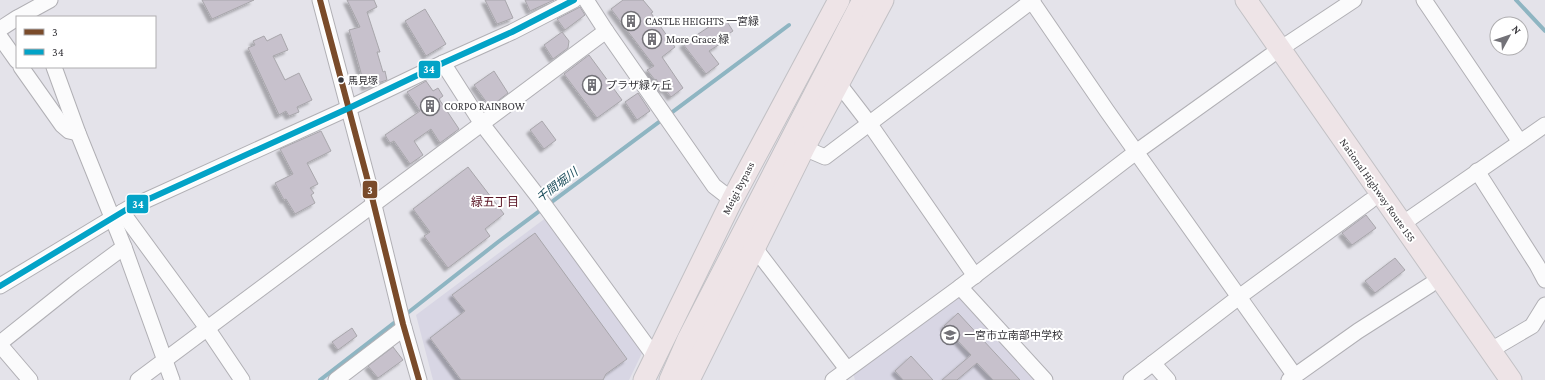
<svg xmlns="http://www.w3.org/2000/svg" width="1545" height="380" viewBox="0 0 1545 380" font-family="'Crimson Pro','Noto Sans JP',serif">
<defs>
<filter id="shadow"><feDropShadow dx="-3.5" dy="3.5" stdDeviation="1" flood-color="#0004"/></filter>
</defs>
<rect width="100%" height="100%" fill="#e4e3ea"/>
<g fill="#d8d6e4">
<polygon points="551,214 646,345 629,380 433,380 416,315"/>
<polygon points="958,297 1035,380 855,380 853,373"/>
</g>
<g fill="none" stroke-linecap="round" stroke-linejoin="round">
<g stroke="#8eb5c2" stroke-width="4">
<polyline points="1516,0 1545,31"/>
<polyline points="405,315 498,242 789,25"/>
<polyline points="320,380 399,319"/>
</g>
</g>
<g fill="#c7c1cc" stroke="#a8a6ab" filter="url(#shadow)">
<polygon points="202,0 254,0 212,19"/>
<polygon points="347,0 374,0 377,7 367,12 380,52 377,52 383,72 385,71 387,80 384,81 365,87 349,30 360,27"/>
<polygon points="485,0 505,0 513,18 497,24"/>
<polygon points="525,0 554,0 530,11"/>
<polygon points="623,0 643,0 653,12 651,13 675,47 662,57 683,88 671,97 665,89 663,90 656,79 655,80 647,70 654,66 611,9"/>
<polygon points="580,7 585,15 565,30 557,19"/>
<polygon points="425,9 446,44 426,56 405,21"/>
<polygon points="724,17 733,31 718,41 720,44 709,51 719,64 706,74 683,44"/>
<polygon points="562,32 569,41 568,48 553,59 544,45"/>
<polygon points="281,34 288,50 273,56 285,80 299,73 312,100 297,107 299,112 289,116 286,111 279,115 248,48 255,45 253,41 264,36 267,41"/>
<polygon points="589,55 622,100 597,118 564,74"/>
<polygon points="494,71 508,93 490,107 474,85"/>
<polygon points="426,81 433,91 438,88 443,96 439,99 459,129 440,143 431,129 414,141 423,155 410,164 394,141 390,143 385,135 420,111 407,92"/>
<polygon points="638,93 650,111 637,120 625,102"/>
<polygon points="542,121 556,140 544,149 530,130"/>
<polygon points="321,131 331,151 307,163 318,184 310,188 314,193 311,195 315,203 295,214 286,199 284,200 275,183 293,174 280,149"/>
<polygon points="468,167 504,214 485,229 490,236 448,268 424,236 430,232 413,209"/>
<polygon points="1366,215 1376,228 1352,245 1342,233"/>
<polygon points="535,233 627,359 606,374 603,380 461,380 430,338 465,311 452,295"/>
<polygon points="1395,258 1405,270 1375,293 1365,281"/>
<polygon points="958,313 1020,380 993,380 977,363 957,380 942,380 971,355 944,326"/>
<polygon points="352,328 357,336 338,350 332,342"/>
<polygon points="393,347 403,360 378,378 368,366"/>
<polygon points="911,356 933,380 903,380 895,371"/>
</g>
<g fill="none" stroke-linecap="round" stroke-linejoin="round">
<defs>
<g id="minor">
<polyline points="320,0 370,189 403,324 419,380"/>
<polyline points="586,0 606,31 714,186 732,200"/>
<polyline points="1031,0 1107,111 1295,376"/>
<polyline points="1424,0 1520,142"/>
<polyline points="19,17 50,0"/>
<polyline points="0,29 17,18"/>
<polyline points="0,37 17,61"/>
<polyline points="1280,49 1354,0"/>
<polyline points="443,63 482,124 540,199 655,357"/>
<polyline points="21,67 62,125 69,131 78,133"/>
<polyline points="54,67 78,133 124,247 172,380"/>
<polyline points="839,84 869,123 975,276"/>
<polyline points="804,148 825,157 1033,0"/>
<polyline points="1477,171 1537,265 1545,280"/>
<polyline points="122,212 207,328 242,380"/>
<polyline points="1402,224 1545,125"/>
<polyline points="754,247 847,369"/>
<polyline points="0,286 129,208 349,108 443,63 512,32 574,0"/>
<polyline points="960,287 1045,380"/>
<polyline points="0,343 74,284 124,247"/>
<polyline points="0,345 30,380"/>
<polyline points="1491,350 1532,326 1545,305"/>
<polyline points="1153,363 1168,380"/>
<polyline points="138,380 606,31"/>
<polyline points="336,380 404,328"/>
<polyline points="833,380 960,287 1136,152 1270,56"/>
<polyline points="1131,380 1239,297 1370,201"/>
<polyline points="1289,380 1358,331 1430,285"/>
</g>
<g id="highway">
<polyline points="1246,0 1511,380"/>
<polyline points="644,380 732,200 839,0"/>
<polyline points="670,380 688,339 863,0"/>
<polyline points="689,380 804,148 883,0"/>
</g>
</defs>
<use href="#minor" stroke="#b1b0b5" stroke-width="17"/>
<use href="#highway" stroke="#c2c1c5" stroke-width="23"/>
<use href="#minor" stroke="#fbfbfc" stroke-width="15"/>
<use href="#highway" stroke="#eee4e7" stroke-width="21"/>
<defs>
<polyline id="bus-1" points="320,0 370,189 403,324 419,380"/>
<polyline id="bus-2" points="0,286 129,208 349,108 443,63 512,32 574,0"/>
</defs>
<use href="#bus-1" stroke="#fff" stroke-width="9"/>
<use href="#bus-2" stroke="#fff" stroke-width="9"/>
<use href="#bus-1" stroke="#7a4b2a" stroke-width="6"/>
<use href="#bus-2" stroke="#03a3c7" stroke-width="6"/>
</g>
<defs>
<symbol id="building-ring" viewBox="-11 -11 22 22"><circle r="9.5" fill="#fff" stroke="#737278" stroke-width="1.5"/><path d="M-4-6H4V6H1V3H-1V6H-4ZM-2.5-4.3h1.7v1.8h-1.7ZM.8-4.3h1.7v1.8H.8ZM-2.5-1h1.7V.8h-1.7ZM.8-1h1.7V.8H.8Z" fill="#737278"/></symbol>
<symbol id="school-ring" viewBox="-11 -11 22 22"><circle r="9.5" fill="#fff" stroke="#737278" stroke-width="1.5"/><path d="M0-5L7-2L0 1L-7-2ZM-4 1L0 2.5L4 1V4Q0 6-4 4Z" fill="#737278"/></symbol>
</defs>
<g fill-rule="evenodd">
<use href="#building-ring" x="620" y="10" width="22" height="22"/>
<use href="#building-ring" x="641" y="28" width="22" height="22"/>
<use href="#building-ring" x="581" y="74" width="22" height="22"/>
<use href="#building-ring" x="419" y="95" width="22" height="22"/>
<use href="#school-ring" x="939" y="324" width="22" height="22"/>
</g>
<circle fill="#36353a" stroke="#fff" stroke-width="1.5" cx="341" cy="80" r="3.5"/>
<g text-anchor="middle" stroke-width="4" stroke-linejoin="round" paint-order="stroke">
<g font-size="10" fill="#36353a" stroke="#fff" text-anchor="start">
<text x="348" y="84">馬見塚</text>
</g>
<g font-size="11" fill="#36353a" stroke="#fff" text-anchor="start">
<text x="645" y="25">CASTLE HEIGHTS 一宮緑</text>
<text x="666" y="43">More Grace 緑</text>
<text x="606" y="89">プラザ緑ヶ丘</text>
<text x="444" y="110">CORPO RAINBOW</text>
<text x="964" y="339">一宮市立南部中学校</text>
</g>
<g font-size="11" fill="#36353a" stroke="#fff">
<text transform="translate(738 188) rotate(-63)" y="4">Meigi Bypass</text>
<text transform="translate(1378 190) rotate(55)" y="4">National Highway Route 155</text>
</g>
<g font-size="12" font-style="italic" fill="#1f4f5d" stroke="#fff">
<text transform="translate(557 185) rotate(-37)" y="4">千間堀川</text>
</g>
<g font-size="12" fill="#5a1525" stroke="#fff">
<text x="495" y="206">緑五丁目</text>
</g>
</g>
<g stroke="#fff" stroke-width="1.5">
<rect x="418" y="60" width="23" height="19" rx="4" fill="#03a3c7"/>
<rect x="362" y="180" width="16" height="19" rx="4" fill="#7a4b2a"/>
<rect x="126" y="194" width="23" height="20" rx="4" fill="#03a3c7"/>
</g>
<g font-size="11" text-anchor="middle" font-weight="bold" fill="#fff">
<text x="429" y="73">34</text>
<text x="370" y="194">3</text>
<text x="138" y="208">34</text>
</g>
<rect x="16" y="16" width="140" height="52" fill="#ffffff" stroke="#afaeb0"/>
<rect x="24" y="29" width="20" height="6" fill="#7a4b2a" stroke="#afaeb0"/>
<text x="52" y="36" font-size="12" fill="#36353a">3</text>
<rect x="24" y="49" width="20" height="6" fill="#03a3c7" stroke="#afaeb0"/>
<text x="52" y="56" font-size="12" fill="#36353a">34</text>
<g transform="translate(1509 36) rotate(50)"><circle r="19" fill="#ffffff" stroke="#afaeb0"/>
<path d="M0-3L7 15L0 10L-7 15Z" fill="#737278"/>
<text y="-6" font-size="11" font-weight="bold" text-anchor="middle" fill="#36353a">N</text>
</g>
</svg>
